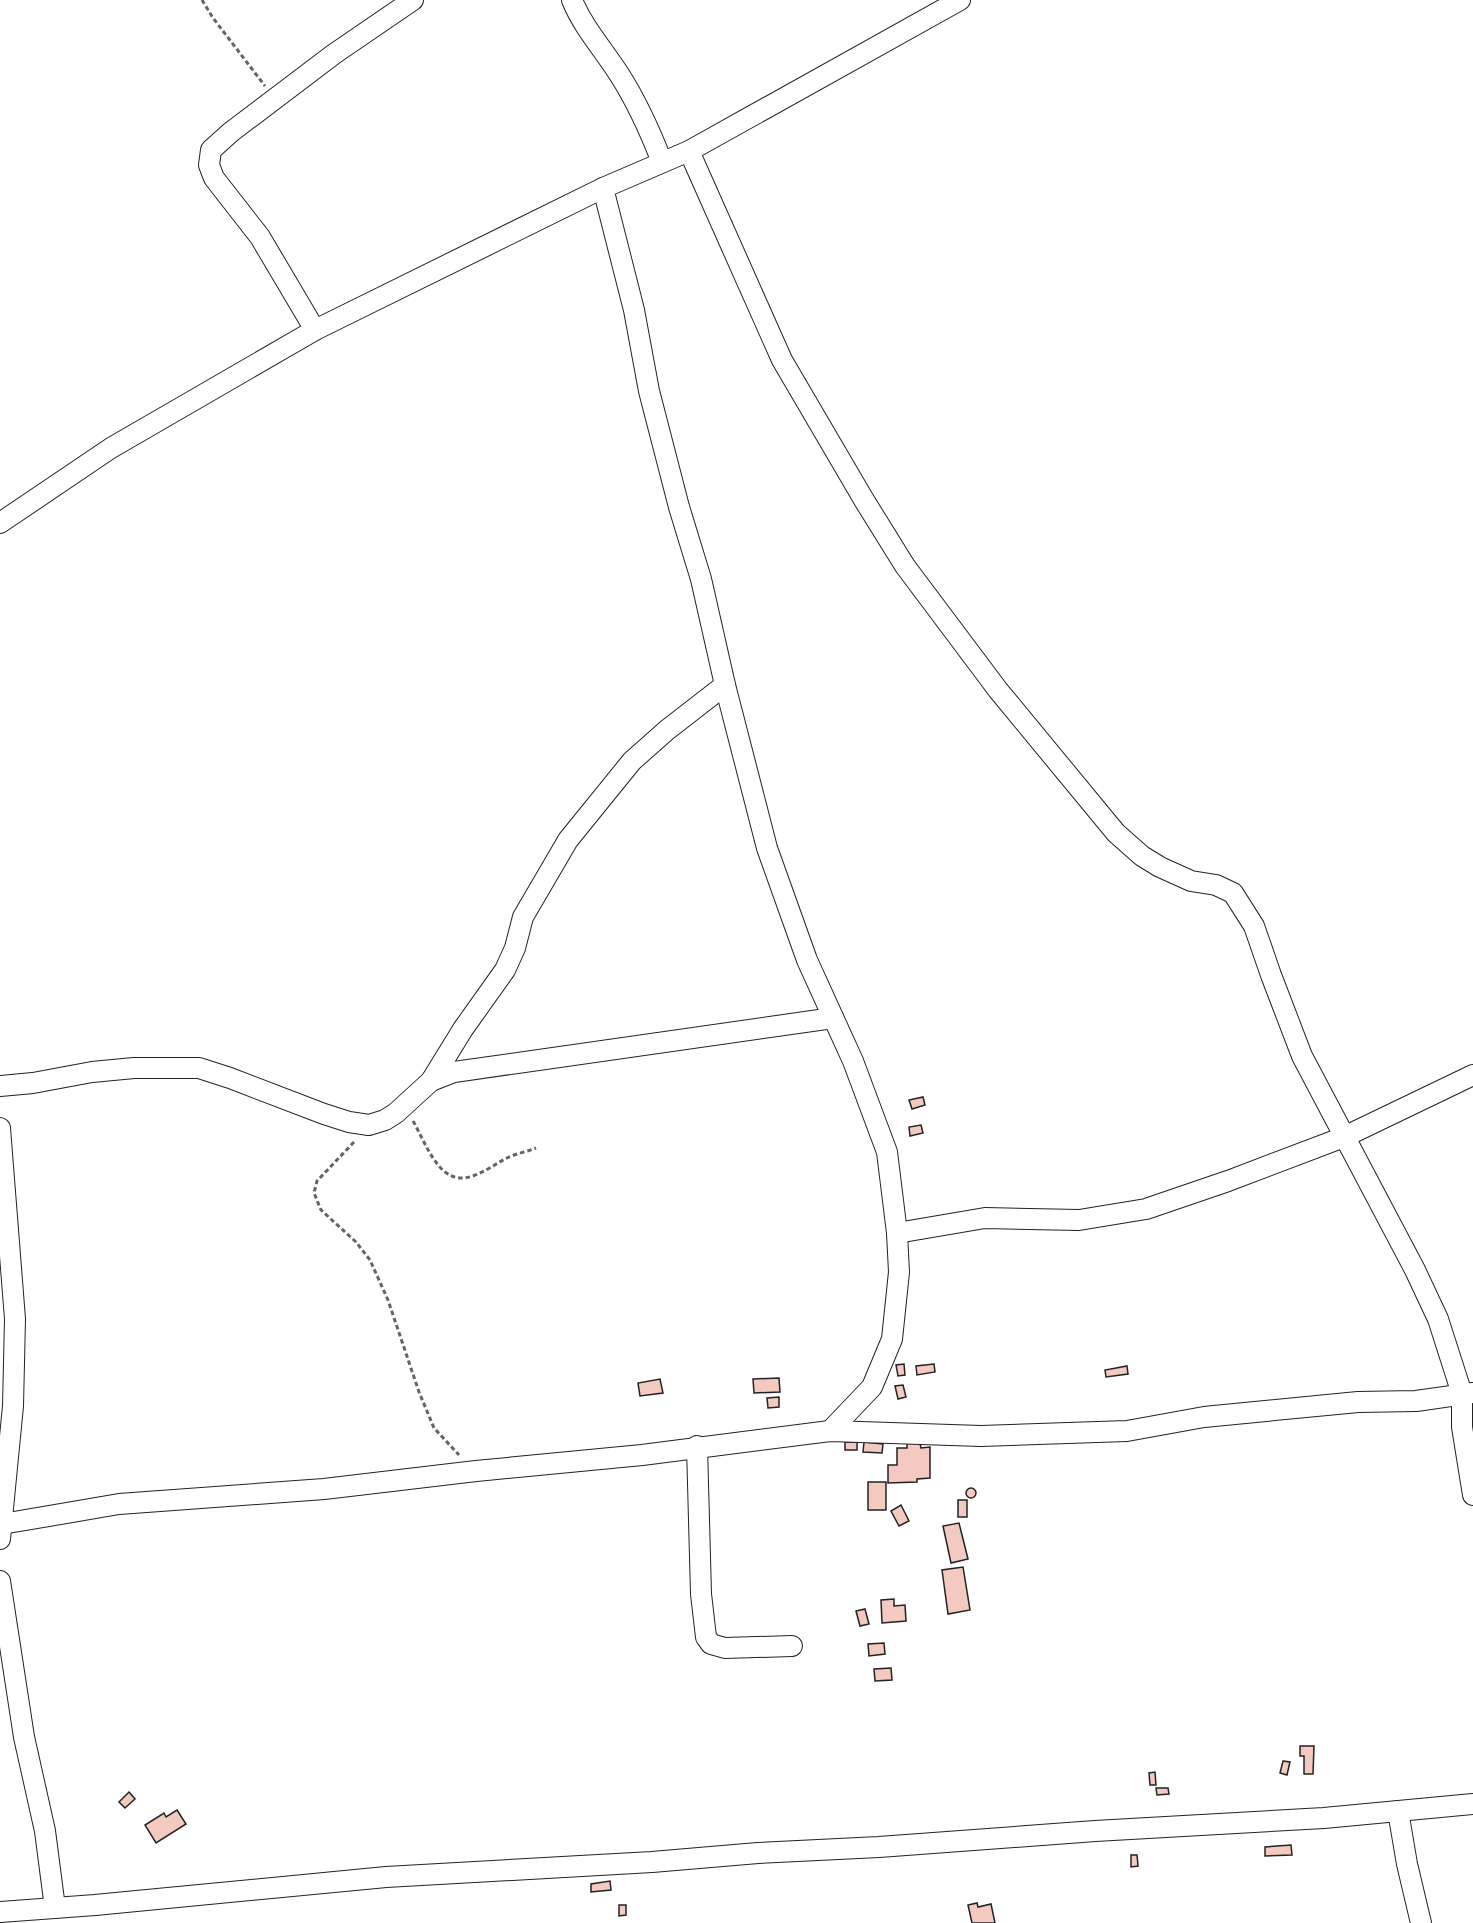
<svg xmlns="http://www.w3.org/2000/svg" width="1473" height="1923" viewBox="0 0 1473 1923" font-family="Commissioner,sans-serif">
<rect width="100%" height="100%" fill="#fff"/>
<g fill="#f3c9c0" stroke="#222" stroke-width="1.5">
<polygon points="923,1097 925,1105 912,1109 909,1100"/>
<polygon points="921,1125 923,1133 910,1136 909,1127"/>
<polygon points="904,1364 905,1375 898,1376 896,1365"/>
<polygon points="934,1364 935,1372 917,1375 916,1366"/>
<polygon points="1127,1366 1128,1374 1106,1377 1105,1370"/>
<polygon points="779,1378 780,1392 754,1393 753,1379"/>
<polygon points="660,1379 663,1393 640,1396 638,1383"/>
<polygon points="903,1385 906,1397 898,1399 895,1386"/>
<polygon points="779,1397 779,1407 768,1408 767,1398"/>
<rect x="845" y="1442" width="12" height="8"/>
<polygon points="864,1442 883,1444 882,1453 863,1452"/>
<polygon points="907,1443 920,1443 921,1448 930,1447 930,1478 917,1479 917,1482 888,1483 888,1465 897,1465 897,1448 907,1448"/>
<rect x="868" y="1482" width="18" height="28"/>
<circle cx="971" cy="1493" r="5"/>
<rect x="958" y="1500" width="9" height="17"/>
<polygon points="901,1505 909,1521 899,1526 891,1511"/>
<polygon points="959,1523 968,1559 951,1563 943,1526"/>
<polygon points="963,1567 970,1610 948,1614 942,1570"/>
<polygon points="894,1599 894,1606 905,1605 906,1621 882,1623 881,1600"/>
<polygon points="865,1609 869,1624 860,1626 856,1611"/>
<polygon points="884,1643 885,1654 869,1656 868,1644"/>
<polygon points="891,1668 892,1680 875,1681 874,1669"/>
<polygon points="1300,1746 1314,1746 1313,1774 1304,1774 1304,1756 1300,1756"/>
<polygon points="1283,1761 1290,1762 1287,1775 1280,1773"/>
<polygon points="1155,1772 1156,1785 1150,1785 1149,1773"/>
<polygon points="1156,1788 1168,1788 1169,1794 1157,1795"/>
<polygon points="129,1792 135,1799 125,1808 119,1802"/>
<polygon points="177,1810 186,1824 156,1843 145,1825 164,1813 166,1817"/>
<polygon points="1291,1845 1292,1855 1265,1856 1265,1847"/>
<polygon points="1131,1855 1137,1855 1138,1866 1131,1867"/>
<polygon points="610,1881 611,1890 591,1892 591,1884"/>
<polygon points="977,1903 978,1907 991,1904 995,1923 972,1923 968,1905"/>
<polygon points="619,1905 626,1905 626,1915 619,1916"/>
</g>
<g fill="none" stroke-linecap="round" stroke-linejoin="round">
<defs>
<g id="minor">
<path d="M572,0C583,27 603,49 619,74C637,102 650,131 662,162"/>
<polyline points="689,151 782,360 864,500 905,566 998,690 1116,833 1142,856 1160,867 1191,881 1216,885 1233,893 1254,926 1271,975 1302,1056 1415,1270 1438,1319 1462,1394 1462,1427 1473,1495"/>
<polyline points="603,188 634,310 649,391 679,507 701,579 725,685 767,848 807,960 853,1061 887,1152 897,1233 899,1272 892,1339 872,1387 830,1431"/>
<polyline points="315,330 260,237 214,178 209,165 211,150 231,132 334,54 413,0"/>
<polyline points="0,523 111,448 315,330 603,188 689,151 960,0"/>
<polyline points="431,1081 463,1029 505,970 515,948 523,917 568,840 632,761 667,730 725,685"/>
<polyline points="0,1086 33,1083 92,1072 134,1068 199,1068 230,1078 324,1114 349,1122 369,1125 385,1120 396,1113 431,1081 454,1072 833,1018"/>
<polyline points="0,1128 15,1319 13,1406 0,1539"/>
<polyline points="897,1233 985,1218 1079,1220 1146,1209 1228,1181 1344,1137 1473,1075"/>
<polyline points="697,1446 701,1594 706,1637 711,1644 725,1648 792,1646"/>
<polyline points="2,1524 119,1504 324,1489 476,1471 642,1455 830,1431 981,1436 1127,1431 1204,1417 1358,1402 1416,1401 1473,1393"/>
<polyline points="0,1581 24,1737 45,1831 55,1908"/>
<polyline points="1398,1811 1407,1864 1421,1923"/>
<polyline points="0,1912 95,1905 386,1877 652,1862 758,1853 879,1847 1095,1831 1324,1818 1473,1804"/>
</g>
</defs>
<use href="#minor" stroke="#222" stroke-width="22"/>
<g stroke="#646464" stroke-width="3" stroke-dasharray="4.5 3" stroke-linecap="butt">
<polyline points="202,0 213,18 265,86"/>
<path d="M413,1121C421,1135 428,1153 439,1166C460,1191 483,1171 505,1159C514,1154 526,1152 536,1148"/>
<polyline points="354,1142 317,1181 314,1193 321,1210 356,1242 370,1260 388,1300 419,1392 434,1428 459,1455"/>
</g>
<use href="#minor" stroke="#fff" stroke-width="20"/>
</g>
</svg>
